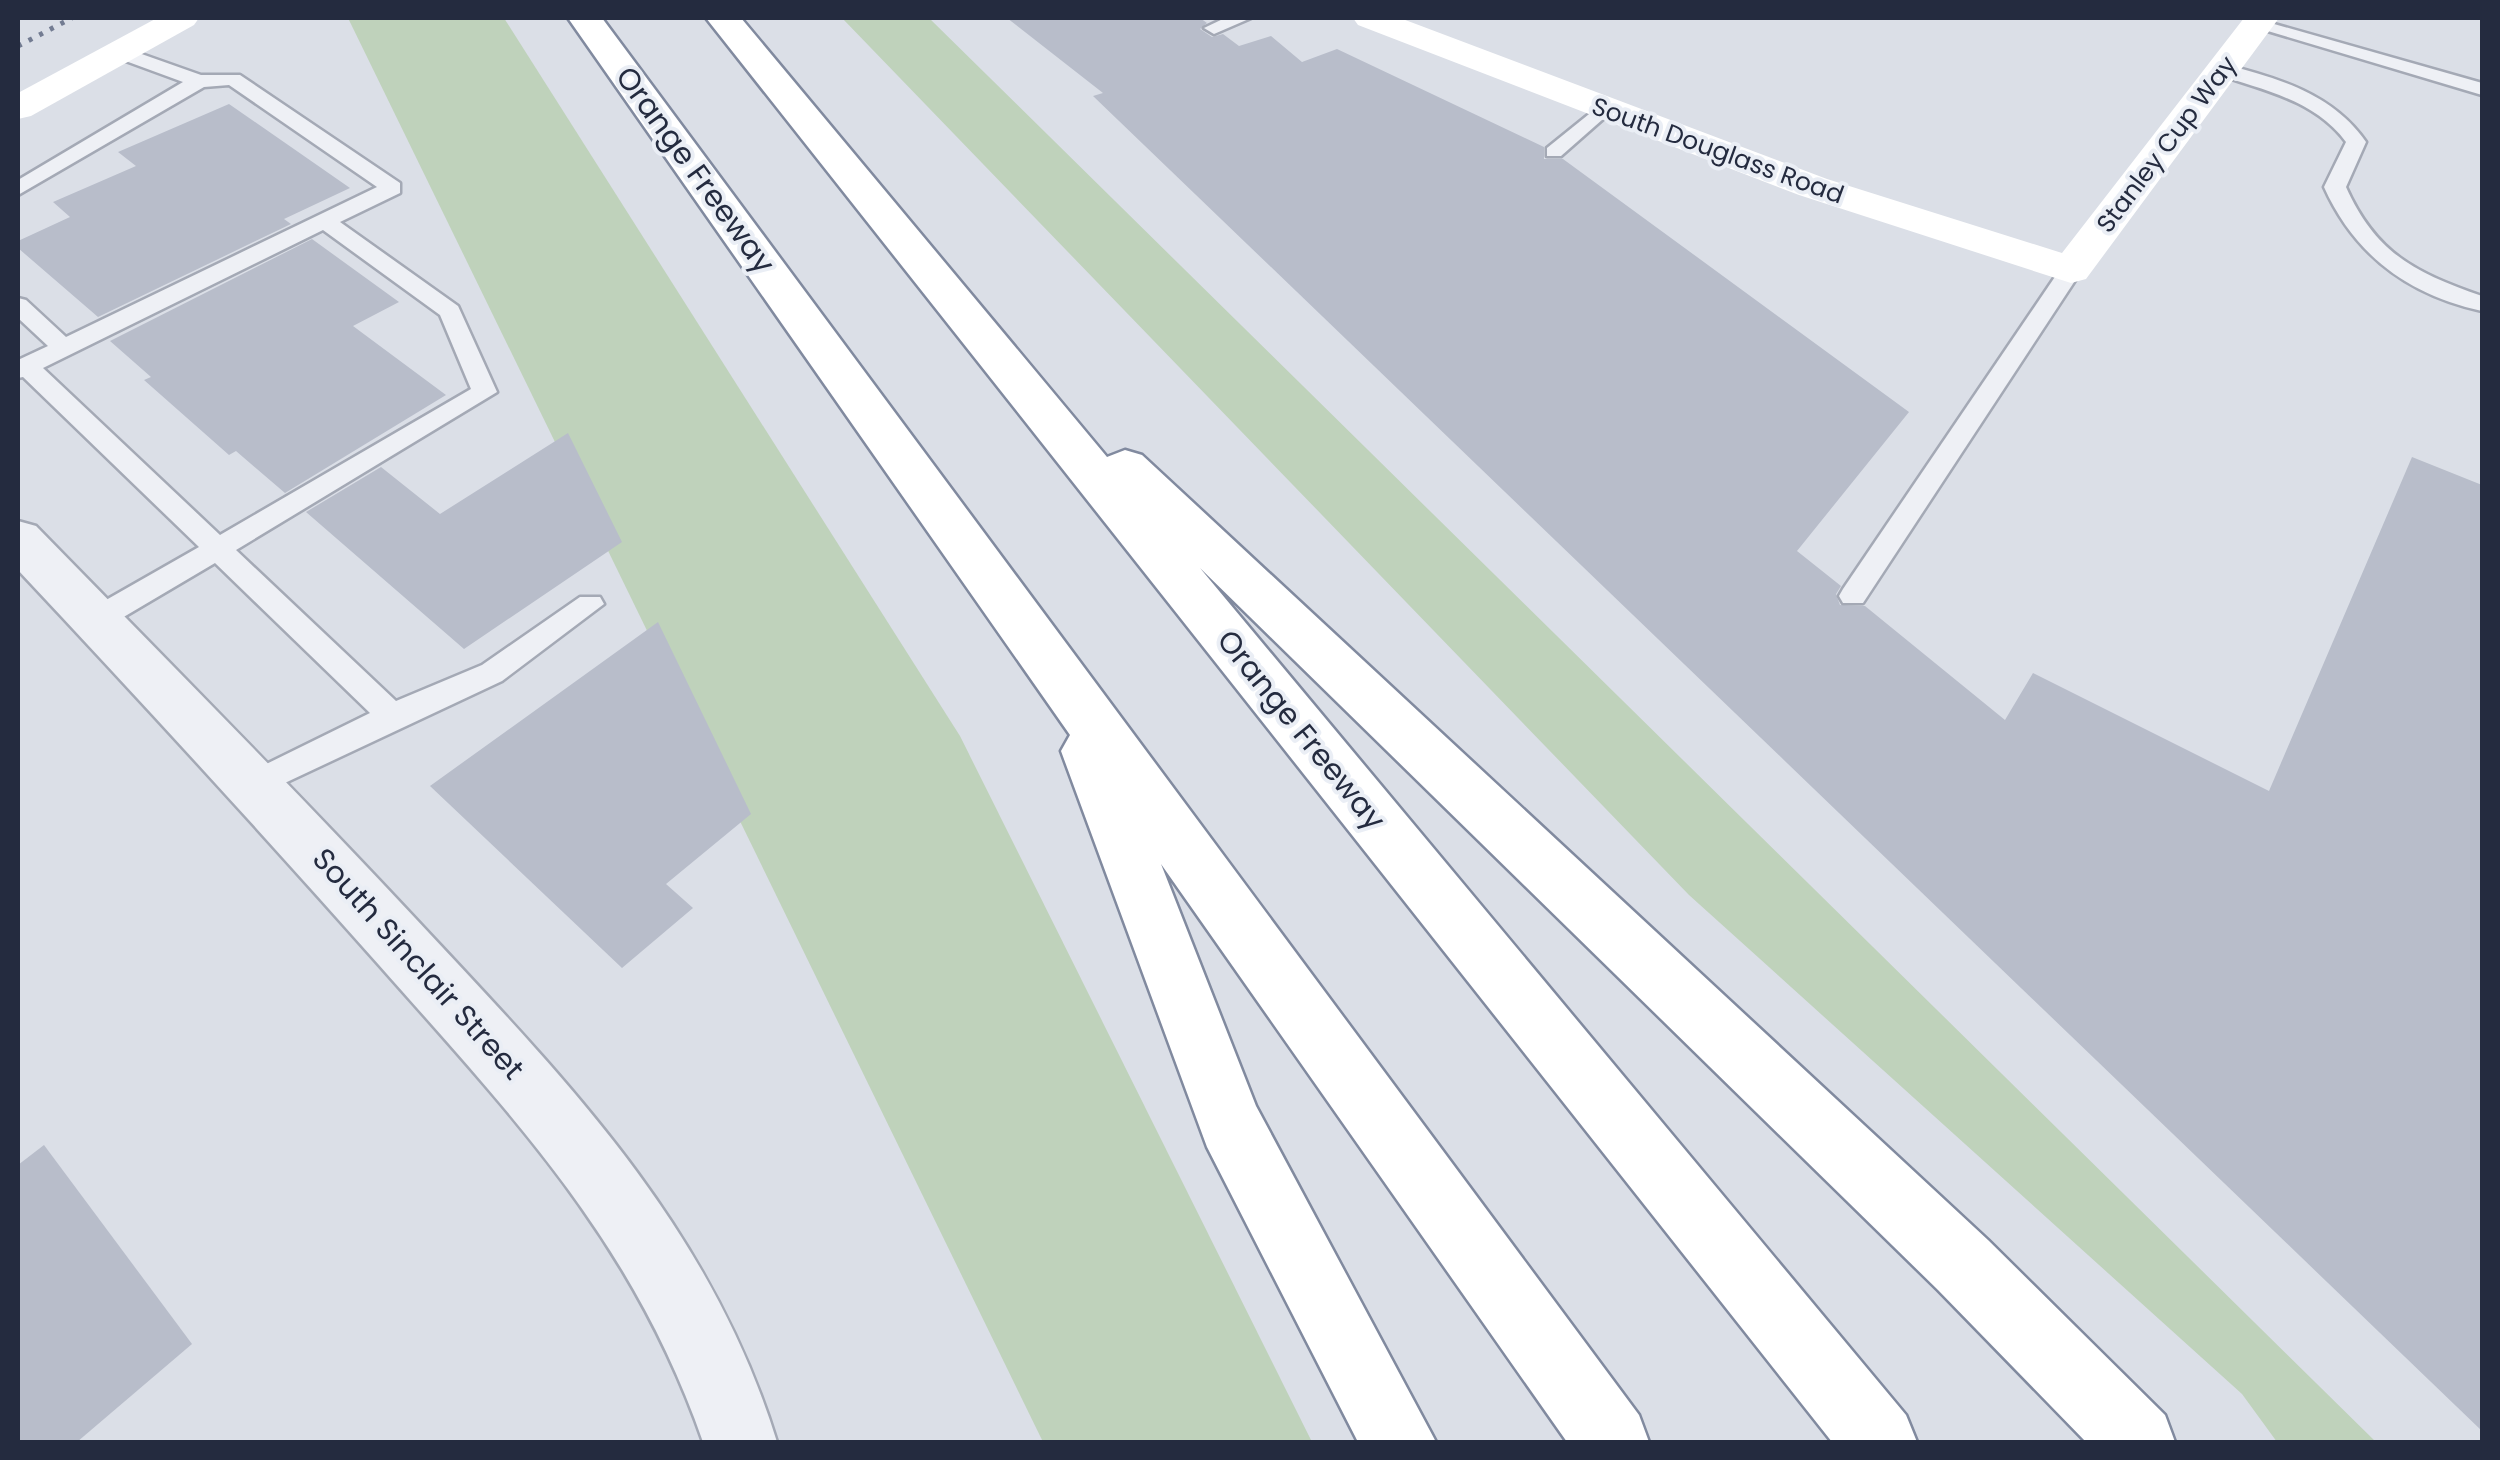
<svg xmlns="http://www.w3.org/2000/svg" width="2500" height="1460" viewBox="0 0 2500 1460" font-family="Poppins,sans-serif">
<rect width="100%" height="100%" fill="#dbdfe7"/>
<g fill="#bfd2bb">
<polygon points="348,18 504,18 960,736 1312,1442 1043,1442"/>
<polygon points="842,18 929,18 2376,1442 2277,1442 2242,1394 1689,895"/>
</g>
<g fill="#b8bdca">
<polygon points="1007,18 1200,18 1207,23 1200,29 1212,37 1223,34 1239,46 1271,36 1302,62 1337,49 1544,147 1544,159 1563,159 1909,412 1797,551 1841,586 1836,594 1840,605 1865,606 2005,720 2033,673 2269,791 2412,457 2482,485 2482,1431 1093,96 1103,93"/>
<polygon points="229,104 350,188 284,219 291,224 98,317 18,248 18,241 70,217 53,202 136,166 118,152"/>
<polygon points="312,239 399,302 353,326 446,395 285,493 236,451 229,455 144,380 151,377 110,341"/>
<polygon points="568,433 622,542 464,649 306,512 381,467 440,514"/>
<polygon points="658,622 751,814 666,884 693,908 622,968 430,786"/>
<polygon points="44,1145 192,1344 77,1442 18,1442 18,1165"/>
</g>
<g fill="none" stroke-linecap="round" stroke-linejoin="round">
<defs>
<g id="service">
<polygon points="1225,18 1251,18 1214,34 1204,28"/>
<polygon points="2253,18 2482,83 2482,95 2251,26 2249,22"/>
<path d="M119,46L201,75H240L400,183V193L340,222L458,306L497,392L236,550L396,701L482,665L580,597H600L604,604L502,681L255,797L244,793L240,784L244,775L370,713L215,563L105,628H85L81,620L85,612L199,547L23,377L18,378V360L48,346L18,318V298L26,300L66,337L377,187L229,85L204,87L18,195V180L183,82L112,56V48ZM323,230L440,315L471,389L220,535L43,368Z"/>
<path d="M2223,64C2278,78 2333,94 2366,142L2346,187C2376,254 2416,273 2482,296V311C2409,295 2355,256 2324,187L2346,142C2315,100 2263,90 2216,74L2213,70Z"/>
<polygon points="1604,102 1611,104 1611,112 1561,156 1547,156 1547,148"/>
<polygon points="2071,263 2082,270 1863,603 1843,603 1839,596 1843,589 2063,265"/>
</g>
<path id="minor" d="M18,521L36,526C163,656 291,785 415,918C566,1080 710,1225 777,1442H703C634,1243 516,1120 379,965C261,832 140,700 18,570Z"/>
<g id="motorway">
<polygon points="568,18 602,18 1639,1415 1649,1442 1567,1442 1161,864 1256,1106 1436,1442 1358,1442 1207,1147 1061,751 1070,735"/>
<polygon points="706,18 741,18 1107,457 1125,450 1142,455 1988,1240 2165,1415 2175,1442 2086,1442 1938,1290 1200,568 1906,1415 1917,1442 1832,1442"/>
</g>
</defs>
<use href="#service" stroke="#a4a9b5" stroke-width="5"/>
<use href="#minor" stroke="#a4a9b5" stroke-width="5"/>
<use href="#motorway" stroke="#818a9f" stroke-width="5"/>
<use href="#service" fill="#eef0f5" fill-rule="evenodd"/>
<use href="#minor" fill="#eef0f5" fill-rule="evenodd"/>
<g fill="#fff" fill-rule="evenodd">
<polygon points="157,18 199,18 194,25 31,116 18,119 18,93"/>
<polygon points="1353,18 1400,18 1827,179 2062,253 2244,18 2279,18 2086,279 2071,283 1799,195 1358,25"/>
</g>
<use href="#motorway" fill="#fff" fill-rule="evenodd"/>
<polyline stroke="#737c92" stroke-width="5" stroke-dasharray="4 8" stroke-linecap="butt" points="18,46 72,18"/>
</g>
<g text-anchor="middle" stroke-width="8" stroke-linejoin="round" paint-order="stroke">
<g font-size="25" fill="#242b3f" stroke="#eaeef5">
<text transform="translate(2166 144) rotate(-53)" y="9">Stanley Cup Way</text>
<text transform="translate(1718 150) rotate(20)" y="9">South Douglass Road</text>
</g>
<g font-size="30" fill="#242b3f" stroke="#eaeef5">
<text transform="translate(695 170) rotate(54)" y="10">Orange Freeway</text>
<text transform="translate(1301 730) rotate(51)" y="10">Orange Freeway</text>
<text transform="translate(418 964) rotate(48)" y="10">South Sinclair Street</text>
</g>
</g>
<rect width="2500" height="1460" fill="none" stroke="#242b3f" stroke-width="40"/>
</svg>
